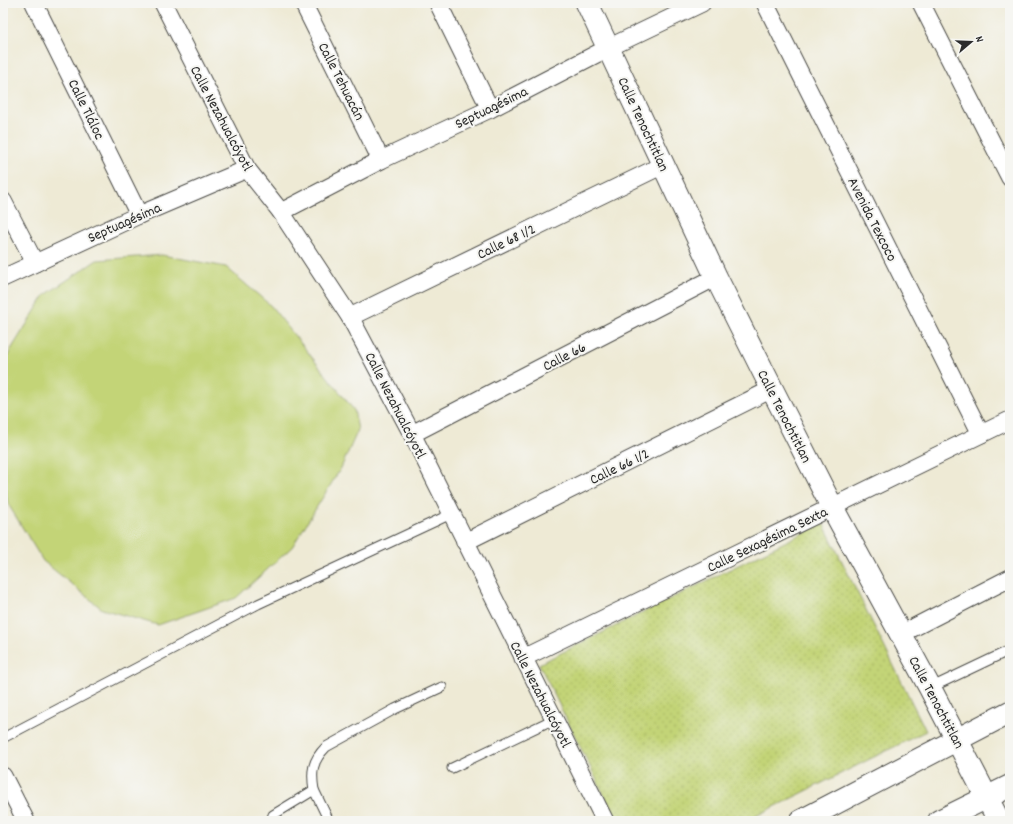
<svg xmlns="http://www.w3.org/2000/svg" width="1013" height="824" viewBox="0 0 1013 824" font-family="Dekko,sans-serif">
<defs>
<pattern id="park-dots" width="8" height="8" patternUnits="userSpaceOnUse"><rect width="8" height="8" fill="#c3d477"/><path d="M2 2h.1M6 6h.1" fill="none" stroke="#a8b667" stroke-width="1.8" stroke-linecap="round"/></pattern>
</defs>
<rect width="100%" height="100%" fill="#f6f6f2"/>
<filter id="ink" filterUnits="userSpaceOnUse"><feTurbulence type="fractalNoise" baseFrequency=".025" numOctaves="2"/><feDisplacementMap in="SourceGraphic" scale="8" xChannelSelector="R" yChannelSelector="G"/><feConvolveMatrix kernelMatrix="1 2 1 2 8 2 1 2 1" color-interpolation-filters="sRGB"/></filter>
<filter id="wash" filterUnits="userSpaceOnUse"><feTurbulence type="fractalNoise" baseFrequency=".012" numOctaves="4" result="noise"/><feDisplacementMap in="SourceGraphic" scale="16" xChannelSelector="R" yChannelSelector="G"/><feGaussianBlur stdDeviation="0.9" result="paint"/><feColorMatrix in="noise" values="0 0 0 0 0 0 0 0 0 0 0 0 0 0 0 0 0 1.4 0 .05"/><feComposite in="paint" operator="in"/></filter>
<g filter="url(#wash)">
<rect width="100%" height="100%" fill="#eeead5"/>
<polygon fill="url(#park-dots)" stroke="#778051" points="823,523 926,731 746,821 617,821 539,664"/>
<polygon fill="#c3d477" stroke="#778051" points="162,255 226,267 271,306 354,410 358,430 341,468 292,547 236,598 158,625 102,609 43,561 8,504 3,476 3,370 10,351 45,295 97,260"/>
</g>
<g filter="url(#ink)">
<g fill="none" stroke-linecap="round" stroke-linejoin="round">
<defs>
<g id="service">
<polyline points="930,688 1010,650"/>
<polyline points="3,738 258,604 451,514"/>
<polyline points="452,768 554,719"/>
<path d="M314,790C311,772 312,761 326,747L395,709L442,687"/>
<polyline points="271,821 273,815 314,790 329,821"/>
</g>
<g id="minor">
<polyline points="34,3 139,215"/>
<polyline points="163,3 247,169 281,212 350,317 412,434 605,821"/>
<polyline points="303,3 381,160"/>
<polyline points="438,3 490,109"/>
<polyline points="765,3 981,434"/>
<polyline points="921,3 1010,178"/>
<polyline points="3,201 35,263"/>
<polyline points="281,212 381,160 490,109 608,48 702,3"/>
<polyline points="3,278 139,215 247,169"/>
<polyline points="350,317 663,165"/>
<polyline points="412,434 716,277"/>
<polyline points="465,542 772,389"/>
<polyline points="901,634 1010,578"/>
<polyline points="523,658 1010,420"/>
<polyline points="3,776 26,821"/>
</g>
<polyline id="secondary" points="587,3 716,277 772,389 832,507 930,688 999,821"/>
<g id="primary">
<polyline points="801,821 1010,712"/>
<polyline points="939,821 1010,786"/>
</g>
</defs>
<use href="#service" stroke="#484844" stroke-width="11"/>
<use href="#minor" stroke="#484844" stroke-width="19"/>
<use href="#secondary" stroke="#484844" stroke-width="24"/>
<use href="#primary" stroke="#484844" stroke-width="24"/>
<use href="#service" stroke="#fff" stroke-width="9"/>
<use href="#minor" stroke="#fff" stroke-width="17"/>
<use href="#secondary" stroke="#fff" stroke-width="22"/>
<use href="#primary" stroke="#fff" stroke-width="22"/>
</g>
</g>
<g text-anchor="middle" stroke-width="4" stroke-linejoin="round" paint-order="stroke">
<g font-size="15" fill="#2b2b2b" stroke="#f6f6f2">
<text transform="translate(342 81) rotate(63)" y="5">Calle Tehuacán</text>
<text transform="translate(491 107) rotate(-26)" y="5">Septuagésima</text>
<text transform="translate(87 109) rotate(64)" y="5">Calle Tláloc</text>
<text transform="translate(222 118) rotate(62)" y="5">Calle Nezahualcóyotl</text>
<text transform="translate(644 124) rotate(65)" y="5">Calle Tenochtitlan</text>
<text transform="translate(873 219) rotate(63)" y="5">Avenida Texcoco</text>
<text transform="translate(124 222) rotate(-24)" y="5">Septuagésima</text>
<text transform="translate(506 241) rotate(-26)" y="5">Calle 68 1/2</text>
<text transform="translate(564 356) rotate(-27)" y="5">Calle 66</text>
<text transform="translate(396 405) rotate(63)" y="5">Calle Nezahualcóyotl</text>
<text transform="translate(785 416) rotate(63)" y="5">Calle Tenochtitlan</text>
<text transform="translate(619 466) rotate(-26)" y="5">Calle 66 1/2</text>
<text transform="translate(767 539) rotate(-26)" y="5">Calle Sexagésima Sexta</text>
<text transform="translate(541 694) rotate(63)" y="5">Calle Nezahualcóyotl</text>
<text transform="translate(937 702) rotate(62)" y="5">Calle Tenochtitlan</text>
</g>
</g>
<rect width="1013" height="824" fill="none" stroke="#f6f6f2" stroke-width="16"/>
<g transform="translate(971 42) rotate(71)" stroke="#f6f6f2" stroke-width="3" paint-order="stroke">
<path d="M0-3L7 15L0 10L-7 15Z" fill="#2b2b2b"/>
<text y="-6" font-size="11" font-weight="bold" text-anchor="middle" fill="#2b2b2b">N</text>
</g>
</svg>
